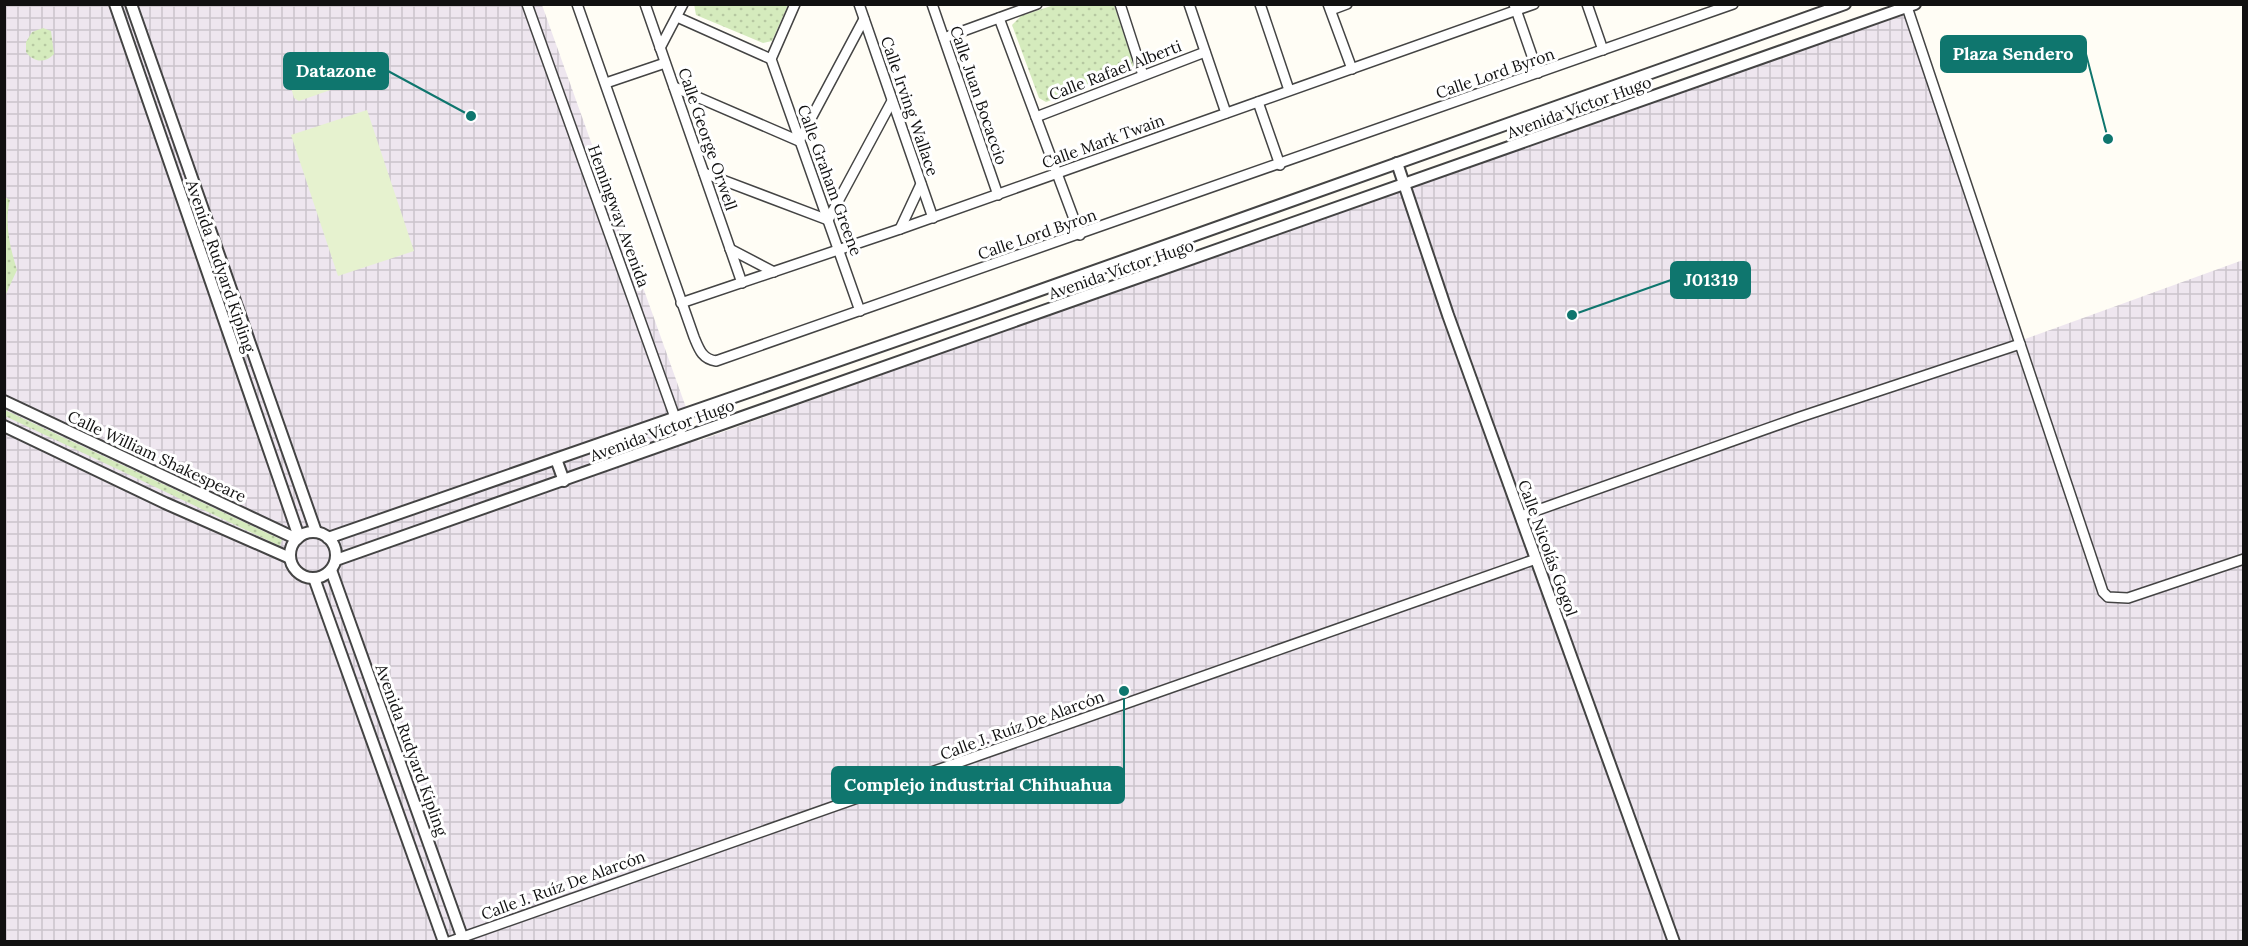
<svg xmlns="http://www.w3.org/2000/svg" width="2248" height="946" viewBox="0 0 2248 946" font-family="Lora,serif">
<defs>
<pattern id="industrial-grid" width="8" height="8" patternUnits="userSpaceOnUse" patternTransform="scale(1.5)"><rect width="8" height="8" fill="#eee6ef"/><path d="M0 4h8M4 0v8" fill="none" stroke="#cbc4cc"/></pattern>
<pattern id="grass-dots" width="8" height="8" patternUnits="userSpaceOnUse" patternTransform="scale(1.5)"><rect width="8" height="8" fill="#d5ebbd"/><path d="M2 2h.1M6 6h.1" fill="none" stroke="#b6c8a1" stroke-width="1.8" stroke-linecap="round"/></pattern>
</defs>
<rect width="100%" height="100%" fill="#fffdf5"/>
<polygon fill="url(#industrial-grid)" points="5,5 542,5 698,441 1902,6 2017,342 2243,260 2243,941 5,942"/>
<g fill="url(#grass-dots)">
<polygon points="694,4 788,4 788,5 772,41 763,43 696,15"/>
<polygon points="1054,5 1114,5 1134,65 1131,70 1046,102 1039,98 1012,25 1021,16"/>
<path d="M43,28L51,31L54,54C45,64 33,62 26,52V42L32,32Z"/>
<path d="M5,197L10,200C4,222 10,248 17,270L5,296Z"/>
<polygon points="5,410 282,540 280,546 5,416"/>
</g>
<g fill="#e6f2cf">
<polygon points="350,51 355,52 362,74 359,80 299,101 294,98 288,77 291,71"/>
<polygon points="367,110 414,251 338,276 291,135"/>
</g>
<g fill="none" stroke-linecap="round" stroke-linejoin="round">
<defs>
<g id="minor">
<polyline points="527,4 682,437"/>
<path d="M577,4L694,337C699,349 702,359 716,361L1733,4"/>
<polyline points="645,4 742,283"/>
<polyline points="795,4 771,59 860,311"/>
<polyline points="859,4 933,218"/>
<polyline points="932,4 998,195"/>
<polyline points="1120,4 1143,75"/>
<polyline points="1189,4 1226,113"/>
<polyline points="1260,4 1289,90"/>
<polyline points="1328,4 1352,69"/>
<polyline points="1514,4 1538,73"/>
<polyline points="1587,4 1603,50"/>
<polyline points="1331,10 1347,4"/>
<polyline points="677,17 771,59"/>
<polyline points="999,18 1080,235"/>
<polyline points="944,38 1037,4"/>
<polyline points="660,48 683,4"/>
<polyline points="606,83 665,63"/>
<polyline points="674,87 799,141 864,19"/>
<polyline points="1258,102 1280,165"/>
<polyline points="1036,117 1205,52"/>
<polyline points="704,173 828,220 892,101"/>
<polyline points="900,229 921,184"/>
<polyline points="730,249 774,272"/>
<polyline points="681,303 900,229 1534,4"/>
<polyline points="2020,344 2103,592 2108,597 2128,598 2244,559"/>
<polyline points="1521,516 1800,417 2020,344 1906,4"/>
<polyline points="449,942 1536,559"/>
</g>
<g id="tertiary">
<polyline points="115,4 299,537"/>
<polyline points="131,4 316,532"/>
<polyline points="1397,163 1448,315 1674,942"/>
<polyline points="4,401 297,539"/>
<polyline points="4,426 165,503 290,558"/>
<polyline points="556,459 564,481"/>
<circle cx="313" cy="555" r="23"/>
<polyline points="328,538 976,313 1845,4"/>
<polyline points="336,560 1915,4"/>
<polyline points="331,570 464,942"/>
<polyline points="314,578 444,942"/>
</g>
</defs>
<use href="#minor" stroke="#444" stroke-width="12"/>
<use href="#tertiary" stroke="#444" stroke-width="14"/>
<use href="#minor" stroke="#fff" stroke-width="9"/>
<use href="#tertiary" stroke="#fff" stroke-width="10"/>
</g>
<g text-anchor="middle" stroke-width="6" stroke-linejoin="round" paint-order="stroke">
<g font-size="16" fill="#111" stroke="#fff">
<text transform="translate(1115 70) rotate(-21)" y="6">Calle Rafael Alberti</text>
<text transform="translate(1495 73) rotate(-19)" y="6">Calle Lord Byron</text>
<text transform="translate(979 95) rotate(71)" y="6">Calle Juan Bocaccio</text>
<text transform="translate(910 106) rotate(71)" y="6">Calle Irving Wallace</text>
<text transform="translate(1579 107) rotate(-20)" y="6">Avenida Víctor Hugo</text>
<text transform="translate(708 139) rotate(71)" y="6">Calle George Orwell</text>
<text transform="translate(1103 141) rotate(-20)" y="6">Calle Mark Twain</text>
<text transform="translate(830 180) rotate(70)" y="6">Calle Graham Greene</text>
<text transform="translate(619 216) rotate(70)" y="6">Hemingway Avenida</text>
<text transform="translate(1037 234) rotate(-19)" y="6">Calle Lord Byron</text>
<text transform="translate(221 266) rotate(71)" y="6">Avenida Rudyard Kipling</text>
<text transform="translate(1121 269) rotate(-19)" y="6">Avenida Víctor Hugo</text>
<text transform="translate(662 430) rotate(-20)" y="6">Avenida Víctor Hugo</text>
<text transform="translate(157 456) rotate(25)" y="6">Calle William Shakespeare</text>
<text transform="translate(1548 548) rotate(70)" y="6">Calle Nicolás Gogol</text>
<text transform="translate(1022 725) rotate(-20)" y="6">Calle J. Ruíz De Alarcón</text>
<text transform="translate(412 750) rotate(70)" y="6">Avenida Rudyard Kipling</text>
<text transform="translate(563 885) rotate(-20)" y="6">Calle J. Ruíz De Alarcón</text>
</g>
</g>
<path fill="none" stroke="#0f766e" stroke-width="2" d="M2108 139L2086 54M471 116L388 71M1572 315L1671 280M1124 691L1124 785"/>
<g fill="#0f766e" stroke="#fff" stroke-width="2">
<circle cx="2108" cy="139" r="6"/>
<circle cx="471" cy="116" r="6"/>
<circle cx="1572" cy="315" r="6"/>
<circle cx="1124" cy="691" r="6"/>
</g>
<g fill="#0f766e" stroke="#0f766e" stroke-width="2">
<rect x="1941" y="36" width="145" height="36" rx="6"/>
<rect x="284" y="53" width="104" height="36" rx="6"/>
<rect x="1671" y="262" width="79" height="36" rx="6"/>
<rect x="832" y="767" width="292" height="36" rx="6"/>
</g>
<g font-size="18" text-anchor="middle" font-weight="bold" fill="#fff">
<text x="2013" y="60">Plaza Sendero</text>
<text x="336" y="77">Datazone</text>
<text x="1711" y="286">J01319</text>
<text x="978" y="791">Complejo industrial Chihuahua</text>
</g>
<rect width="2248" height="946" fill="none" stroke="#111111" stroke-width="12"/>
</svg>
